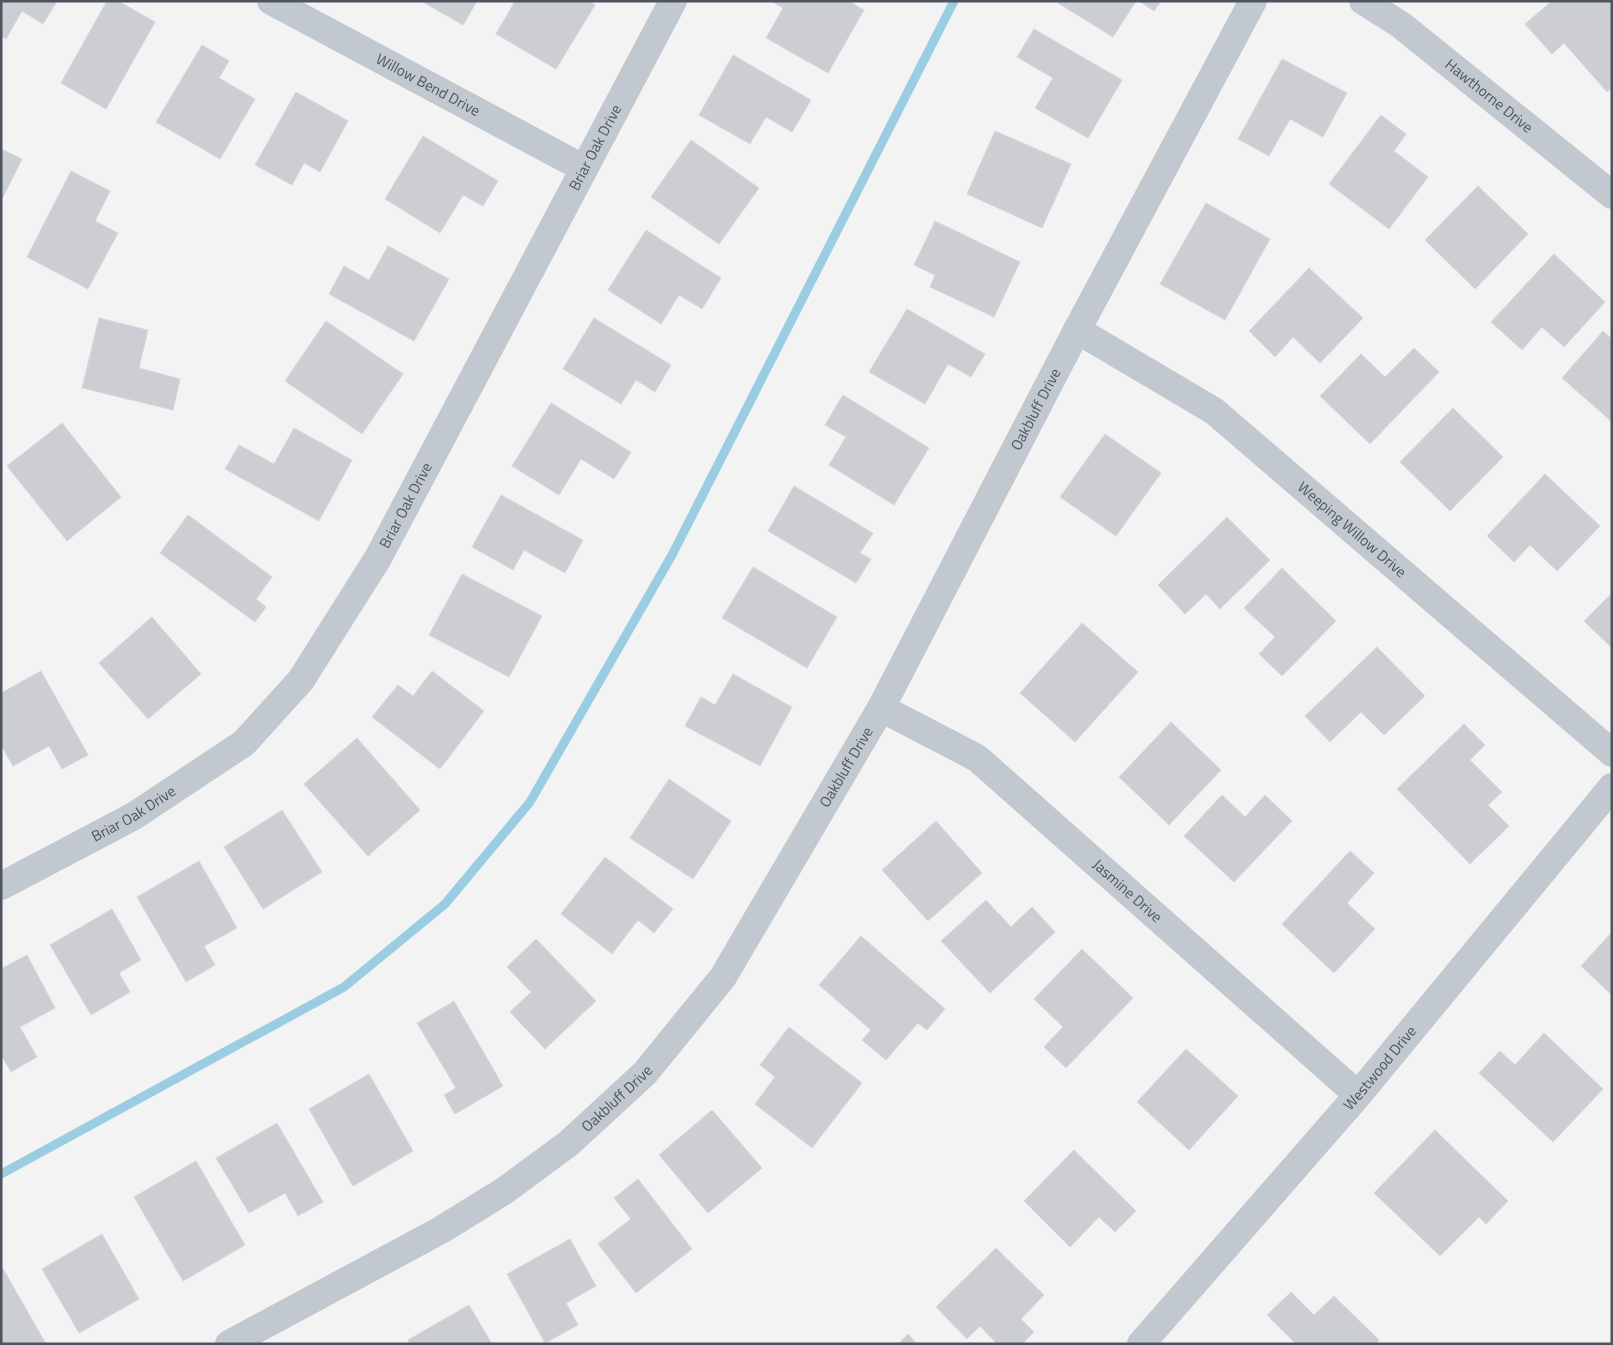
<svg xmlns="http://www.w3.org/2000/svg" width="1613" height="1345" viewBox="0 0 1613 1345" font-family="'Titillium Web',sans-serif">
<rect width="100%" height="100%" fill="#f4f3f3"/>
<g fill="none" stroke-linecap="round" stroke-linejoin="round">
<polyline stroke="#9acde2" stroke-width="9" points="1,1174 344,987 445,904 530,802 672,555 954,1"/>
</g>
<g fill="#cdced4" stroke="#d7d8dc">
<polygon points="1,1 57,1 43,24 22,11 6,39 1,36"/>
<polygon points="107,1 118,1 155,22 106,109 61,83"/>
<polygon points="421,1 477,1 463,25"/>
<polygon points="515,1 589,1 595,5 556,69 496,34"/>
<polygon points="771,1 848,1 864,10 828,73 766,38 783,8"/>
<polygon points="1059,1 1136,1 1113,37 1058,3"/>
<polygon points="1139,1 1161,1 1154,11"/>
<polygon points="1552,1 1612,1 1612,88 1607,92 1564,43 1552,54 1525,24"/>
<polygon points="1034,29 1122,80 1088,138 1035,108 1053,78 1017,57"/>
<polygon points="202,45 229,61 219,78 255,99 220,159 156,122"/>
<polygon points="733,55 811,100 792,132 766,117 750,144 699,115"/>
<polygon points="1282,59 1347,93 1323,137 1290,119 1269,156 1238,139"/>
<polygon points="296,92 348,121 320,172 304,163 292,185 255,165"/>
<polygon points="1381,115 1406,134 1394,151 1428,177 1389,229 1329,184"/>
<polygon points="995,131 1071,164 1042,228 967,194"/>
<polygon points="423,136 498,181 483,206 463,195 440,233 385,199"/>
<polygon points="691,140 759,188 719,244 651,197"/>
<polygon points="1,149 22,159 1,201"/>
<polygon points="71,171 110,191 95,221 118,233 88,289 27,257"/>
<polygon points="1478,186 1528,234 1475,289 1425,240"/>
<polygon points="1206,203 1270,239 1225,320 1160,284"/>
<polygon points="935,221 1020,262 994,317 930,287 935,275 914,265"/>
<polygon points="646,230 721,278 702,309 679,295 661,324 608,290"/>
<polygon points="388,246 449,279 414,341 329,294 344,266 369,280"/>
<polygon points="1554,254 1605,302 1564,347 1542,327 1522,350 1491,322"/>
<polygon points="1309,268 1363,318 1320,363 1293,337 1275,357 1249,331"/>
<polygon points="907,309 985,354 971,377 948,364 925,404 869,372"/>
<polygon points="99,318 148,330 139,368 180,379 173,410 82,388"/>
<polygon points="594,318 671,365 655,392 636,380 621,404 563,369"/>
<polygon points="326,321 403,374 362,434 285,381"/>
<polygon points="1603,331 1612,339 1612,422 1562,378"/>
<polygon points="1414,348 1439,372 1370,444 1320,396 1361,354 1385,377"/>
<polygon points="843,395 929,448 894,505 829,465 846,437 825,425"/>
<polygon points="551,403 631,452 614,479 581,459 559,495 512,466"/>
<polygon points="1453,408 1503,457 1450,511 1400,462"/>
<polygon points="62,423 121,497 67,541 7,466"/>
<polygon points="294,428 352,460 319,521 225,469 239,445 274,464"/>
<polygon points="1105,434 1161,473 1116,536 1060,497"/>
<polygon points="1545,474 1600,526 1557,571 1530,545 1514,562 1487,536"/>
<polygon points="794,486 873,533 860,553 871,559 856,583 768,531"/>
<polygon points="501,495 583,540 565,573 524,550 513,570 472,547"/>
<polygon points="188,515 272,577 256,599 266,607 255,622 160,553"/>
<polygon points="1227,517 1270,560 1220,609 1206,594 1185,614 1158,585"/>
<polygon points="753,567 837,617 807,668 722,618"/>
<polygon points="1282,568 1336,621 1282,676 1259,654 1275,637 1244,608"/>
<polygon points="462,574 542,616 509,677 429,635"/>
<polygon points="1612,593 1612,648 1584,621"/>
<polygon points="152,617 201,674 148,719 99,663"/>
<polygon points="1082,623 1138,672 1075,742 1020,693"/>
<polygon points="1377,647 1425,696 1384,735 1361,712 1330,742 1305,716"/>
<polygon points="41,671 88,755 62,769 49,746 13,766 1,745 1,693"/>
<polygon points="432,671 484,711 440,769 372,717 398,685 413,696"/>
<polygon points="733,674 792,707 760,766 685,726 701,697 715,705"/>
<polygon points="1171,722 1221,770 1169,825 1119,777"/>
<polygon points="1464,724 1485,745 1470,760 1502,792 1488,805 1509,826 1470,864 1397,789"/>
<polygon points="357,738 420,810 368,856 304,784"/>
<polygon points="669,779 731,821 693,879 630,838"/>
<polygon points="1222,795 1245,817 1265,795 1292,821 1234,882 1184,836"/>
<polygon points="282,810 322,872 263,909 224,847"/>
<polygon points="936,821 982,873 928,921 882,870"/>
<polygon points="1350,851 1374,873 1347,903 1375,929 1334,973 1282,924"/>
<polygon points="605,857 673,909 654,933 638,920 612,954 561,914"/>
<polygon points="199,861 237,928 204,946 215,965 186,982 137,897"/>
<polygon points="986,900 1011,927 1032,907 1055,932 990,993 941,941"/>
<polygon points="112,909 141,960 119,973 130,992 91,1015 50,945"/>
<polygon points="1612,932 1612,995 1581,966"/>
<polygon points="861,936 945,1009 927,1030 918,1023 886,1060 862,1040 871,1030 819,985"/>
<polygon points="536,939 596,1001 545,1049 510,1012 531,992 507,967"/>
<polygon points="1082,949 1133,998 1066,1068 1044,1047 1063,1027 1034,999"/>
<polygon points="27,955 55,1008 20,1027 37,1057 11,1072 1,1055 1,969"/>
<polygon points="454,1001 503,1086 455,1114 444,1095 456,1088 417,1023"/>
<polygon points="789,1027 862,1083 812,1148 755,1104 775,1077 760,1065"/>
<polygon points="1544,1033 1603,1089 1553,1142 1479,1073 1500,1051 1515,1065"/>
<polygon points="1186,1049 1238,1096 1189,1150 1137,1102"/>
<polygon points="369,1074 413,1151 353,1186 309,1109"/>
<polygon points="712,1110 762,1168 708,1213 659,1155"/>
<polygon points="277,1123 323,1202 298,1216 285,1193 249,1213 216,1158"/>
<polygon points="1435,1130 1508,1201 1486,1224 1479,1217 1440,1256 1374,1193"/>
<polygon points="1074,1150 1136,1211 1115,1232 1099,1217 1070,1247 1024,1201"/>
<polygon points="196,1161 245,1245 183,1281 134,1197"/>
<polygon points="638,1179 692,1249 636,1293 598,1244 631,1219 614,1198"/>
<polygon points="102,1234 139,1299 79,1333 42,1269"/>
<polygon points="570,1239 596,1286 566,1303 578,1325 545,1343 507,1274"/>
<polygon points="996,1248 1044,1295 1021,1319 1034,1332 1022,1344 997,1344 980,1326 967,1339 936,1307"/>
<polygon points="1,1265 46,1344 1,1344"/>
<polygon points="1291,1292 1314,1315 1334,1296 1379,1340 1376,1344 1296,1344 1267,1315"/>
<polygon points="469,1305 492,1344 410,1344 408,1340"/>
<polygon points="908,1334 917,1344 898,1344"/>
</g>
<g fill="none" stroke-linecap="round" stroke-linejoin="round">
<g stroke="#c2c8cf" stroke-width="28">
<path id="s1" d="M271,1L583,168"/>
<path id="s2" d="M1363,1L1401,25L1612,195"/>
<path id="s3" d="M1077,330L1214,411L1612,753"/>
<path id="s4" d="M881,708L977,758L1358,1095"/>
<path id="s5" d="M1,886L134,816L244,743L301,680L378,558L673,1"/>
<path id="s6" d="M229,1344L441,1230L504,1191L569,1143L645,1073L723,977L881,708L1077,330L1253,1"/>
<path id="s7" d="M1141,1344L1358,1095L1612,787"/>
</g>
</g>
<g text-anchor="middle" stroke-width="4.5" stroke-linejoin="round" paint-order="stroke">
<g font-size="15" fill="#4c545d" stroke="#fff">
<text dy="5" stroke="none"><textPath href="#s1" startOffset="178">Willow Bend Drive</textPath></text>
<text dy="5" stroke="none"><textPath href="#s2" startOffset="158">Hawthorne Drive</textPath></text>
<text dy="5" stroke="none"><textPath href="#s5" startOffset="976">Briar Oak Drive</textPath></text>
<text dy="5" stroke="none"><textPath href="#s6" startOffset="1271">Oakbluff Drive</textPath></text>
<text dy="5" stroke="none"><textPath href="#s5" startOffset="571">Briar Oak Drive</textPath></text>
<text dy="5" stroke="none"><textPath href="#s3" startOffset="341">Weeping Willow Drive</textPath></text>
<text dy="5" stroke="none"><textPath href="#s6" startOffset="866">Oakbluff Drive</textPath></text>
<text dy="5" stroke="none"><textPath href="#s5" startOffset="151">Briar Oak Drive</textPath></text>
<text dy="5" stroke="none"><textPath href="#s4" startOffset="309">Jasmine Drive</textPath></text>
<text dy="5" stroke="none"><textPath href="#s7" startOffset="365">Westwood Drive</textPath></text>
<text dy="5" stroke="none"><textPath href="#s6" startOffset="461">Oakbluff Drive</textPath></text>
</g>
</g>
<rect width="1613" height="1345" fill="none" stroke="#4c545d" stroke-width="5"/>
</svg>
